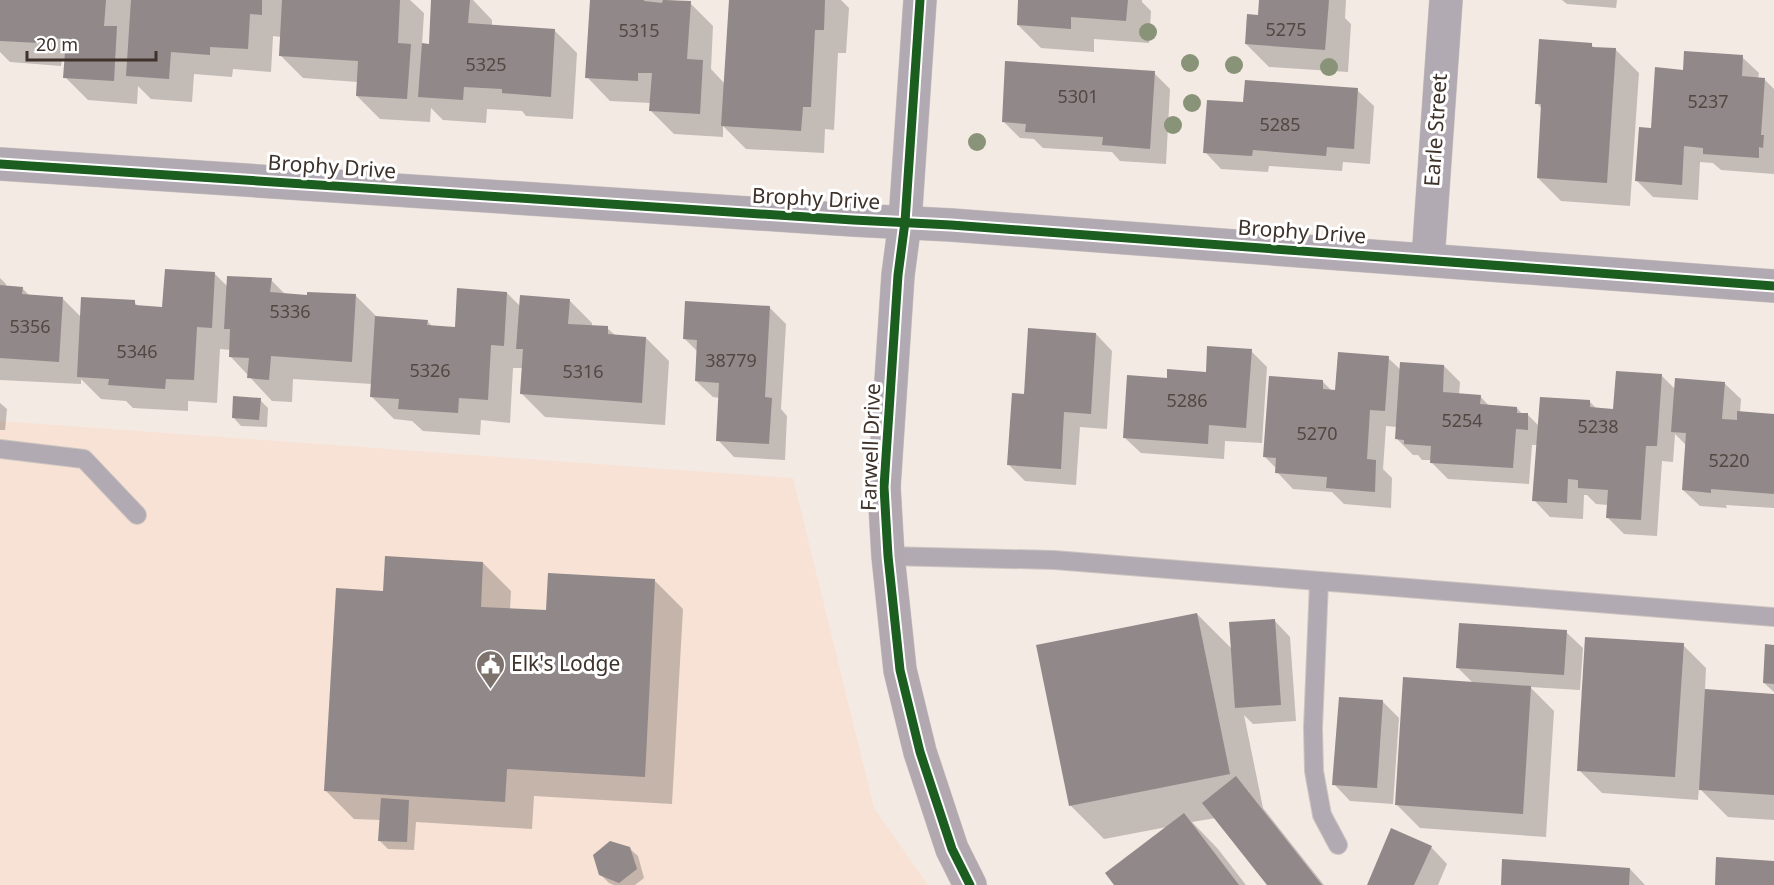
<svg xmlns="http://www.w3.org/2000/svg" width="1774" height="885" viewBox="0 0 1774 885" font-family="'Noto Sans',sans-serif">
<rect width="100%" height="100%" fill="#f4eae4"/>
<polygon fill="#f7e2d5" points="0,421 793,478 874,808 928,885 0,885"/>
<g fill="#0003">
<polygon points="0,0 130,0 141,2 141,0 410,0 424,13 422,45 430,46 433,0 473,0 492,20 492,26 554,30 577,53 573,119 526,116 522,111 487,109 486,123 443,120 431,108 430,122 380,119 357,96 358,82 303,78 280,55 281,37 273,36 271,72 233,69 232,77 194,74 192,102 151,99 138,86 137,104 88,100 65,77 66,61 62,60 61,66 10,62 0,52"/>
<polygon points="592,0 668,0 690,3 713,26 711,69 725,84 730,0 841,0 849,8 846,53 838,53 834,130 825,129 824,153 746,149 723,126 723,137 674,134 651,111 651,103 610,101 587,77"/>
<polygon points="1020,0 1142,0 1142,2 1151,11 1149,43 1094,39 1094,52 1041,48 1018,25"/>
<polygon points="1260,0 1346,0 1345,18 1351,24 1348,72 1269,67 1246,44 1259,16"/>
<polygon points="1562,0 1617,0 1616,8 1567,4"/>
<polygon points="1591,45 1596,49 1616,50 1639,73 1630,206 1561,201 1538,178 1542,109 1537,103"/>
<polygon points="1742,57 1759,73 1758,79 1764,79 1774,89 1774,174 1721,170 1713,163 1700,162 1698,200 1653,197 1637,181 1653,129 1685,71"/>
<polygon points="1154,73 1170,89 1166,164 1120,161 1112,152 1043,148 1034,139 1020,138 1003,121"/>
<polygon points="1357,90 1374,106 1370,164 1343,162 1342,171 1269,166 1268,172 1221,169 1205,152"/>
<polygon points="215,274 228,287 271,280 286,295 356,296 378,318 427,321 433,327 456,328 507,293 521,307 569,300 592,323 592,327 607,328 616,336 646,338 669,361 665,425 545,417 522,394 523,368 513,368 510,423 481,420 480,435 423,431 412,421 394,419 371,396 372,384 293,379 292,402 272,401 230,356 231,350 220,349 217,403 188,401 188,411 133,408 126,401 101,399 81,379 81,384 0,380 0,278 6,284 6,287 22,288 30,296 62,298 82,318 134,302 139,307 163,308"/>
<polygon points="770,308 786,324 781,409 787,416 785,460 734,457 718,440 720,398 713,397 696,381 698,352 684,338"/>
<polygon points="1096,334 1112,351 1107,429 1080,427 1076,485 1025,481 1009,465 1025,396"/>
<polygon points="1251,351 1267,367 1262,443 1225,441 1224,459 1141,453 1124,437 1169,380 1207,374"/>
<polygon points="1388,358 1401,370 1444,366 1460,382 1459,395 1480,396 1490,407 1517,408 1523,415 1528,415 1539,426 1590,402 1597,409 1614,410 1662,376 1675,389 1724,383 1741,399 1740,413 1774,415 1774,508 1726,505 1727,508 1700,506 1683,490 1687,446 1675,434 1673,462 1662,461 1657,536 1624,534 1607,517 1608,505 1596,504 1587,495 1584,495 1583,519 1550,517 1534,500 1538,445 1532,445 1529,484 1448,479 1432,463 1432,460 1422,460 1418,455 1413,455 1397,439 1397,427 1386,426 1383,469 1392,478 1391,508 1344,504 1332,492 1293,489 1277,472 1277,469 1265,457 1322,381 1333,392"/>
<polygon points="260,400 268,408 267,427 241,426 233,417"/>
<polygon points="0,403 7,409 5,430 0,430"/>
<polygon points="483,563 511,591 510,610 548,612 655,581 683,609 672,804 534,796 532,829 416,822 414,850 388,849 380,841 381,820 354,819 326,791 384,592"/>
<polygon points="1197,614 1233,650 1274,620 1290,637 1296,721 1253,724 1244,715 1263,808 1324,885 1269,885 1216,818 1192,822 1218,849 1246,885 1115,885 1167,827 1104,839 1070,805"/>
<polygon points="1566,632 1583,648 1580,690 1530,687 1554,711 1546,837 1420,828 1397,805 1474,684 1457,667"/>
<polygon points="1683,645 1706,668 1705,690 1774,695 1774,820 1728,817 1699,788 1698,800 1602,793 1579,770"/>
<polygon points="1774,647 1774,692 1764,683"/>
<polygon points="1383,702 1399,718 1393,804 1350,801 1334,784"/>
<polygon points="1431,847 1447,864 1438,885 1369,885"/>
<polygon points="629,848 638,856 644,878 635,885 614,885 609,883 600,874"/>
<polygon points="1630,869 1645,885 1502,885"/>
</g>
<g fill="#918889">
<polygon points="0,0 106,0 104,26 117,26 114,81 63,78 66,39 39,38 39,43 0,41"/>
<polygon points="131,0 262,0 262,15 250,14 248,49 210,47 210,55 171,52 169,79 126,76"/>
<polygon points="282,0 400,0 398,43 411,44 407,99 356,96 358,61 279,56"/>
<polygon points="431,0 470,0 468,23 555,29 551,97 502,93 502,89 464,87 463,100 418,97 422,43 429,44"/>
<polygon points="590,0 644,0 644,1 662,3 663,0 691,1 687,59 703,60 700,114 649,111 652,73 638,73 638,81 585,78"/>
<polygon points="729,0 825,0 824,30 815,30 811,107 803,107 801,131 721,126"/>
<polygon points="1018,0 1128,0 1126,21 1071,17 1071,29 1017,25"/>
<polygon points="1259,0 1329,0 1325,50 1245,44 1247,14 1258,15"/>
<polygon points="1539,39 1592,43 1592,47 1616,48 1607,183 1537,178 1541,104 1535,104"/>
<polygon points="1684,51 1743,55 1742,76 1765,78 1761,135 1764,135 1763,148 1759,147 1759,158 1703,154 1703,148 1684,146 1682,185 1635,181 1639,127 1651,128 1655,67 1683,70"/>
<polygon points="1005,61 1155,71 1150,149 1102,145 1103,137 1025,132 1026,124 1002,122"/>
<polygon points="1245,80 1358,88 1354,149 1327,147 1326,156 1253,150 1252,156 1203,153 1207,100 1243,102"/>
<polygon points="165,269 215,272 212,328 197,327 194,380 166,379 165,389 108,385 109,379 77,377 81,297 135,300 135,305 162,307"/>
<polygon points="227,276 272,278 270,292 307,295 307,292 356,294 352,362 271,356 269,380 247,378 249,358 229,357 230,329 224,329"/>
<polygon points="0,285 23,287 22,294 63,297 59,362 0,358"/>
<polygon points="457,288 507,292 504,346 491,345 488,400 459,398 458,413 398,409 399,399 370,397 375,316 428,320 427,325 455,327"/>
<polygon points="520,295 570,299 568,324 608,326 608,334 646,337 642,403 520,394 523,349 516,349"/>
<polygon points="685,301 770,306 765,397 772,398 769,444 716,441 719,383 695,381 697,340 683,339"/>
<polygon points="1028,328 1096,333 1091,414 1064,412 1061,469 1007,465 1012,393 1024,394"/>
<polygon points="1207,346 1252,349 1246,428 1209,425 1208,444 1123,438 1127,375 1167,378 1167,369 1206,372"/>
<polygon points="1338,352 1389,356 1385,411 1370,410 1367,459 1376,460 1375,492 1326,488 1327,477 1275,473 1276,458 1263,457 1269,376 1323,380 1323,389 1335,390"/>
<polygon points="1400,362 1444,365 1443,392 1481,395 1480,404 1517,407 1517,413 1528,413 1528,430 1516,429 1513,468 1430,463 1431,446 1404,444 1404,440 1395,439"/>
<polygon points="1616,371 1662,374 1657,446 1646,446 1641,520 1606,518 1608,490 1578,488 1578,480 1568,479 1567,503 1532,501 1540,397 1590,400 1590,407 1613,409"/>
<polygon points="1675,378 1725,382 1722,419 1737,420 1737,411 1774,414 1774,494 1711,489 1711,493 1682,490 1686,433 1671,432"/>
<polygon points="233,396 261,398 259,420 232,418"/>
<polygon points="385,556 483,562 481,607 546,610 548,573 655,579 645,777 507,769 505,802 324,791 336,588 383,591"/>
<polygon points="1197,613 1230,774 1069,806 1036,645"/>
<polygon points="1275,619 1281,705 1235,708 1229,622"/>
<polygon points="1459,623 1567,630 1564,675 1456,668"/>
<polygon points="1585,637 1684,643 1675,777 1577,771"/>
<polygon points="1765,644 1774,645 1774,684 1763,683"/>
<polygon points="1403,677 1531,686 1523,814 1395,805"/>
<polygon points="1705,689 1774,694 1774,795 1699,790"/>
<polygon points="1339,697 1383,700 1377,788 1332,785"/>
<polygon points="1236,776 1322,885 1267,885 1202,803"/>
<polygon points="381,798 409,800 407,842 378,841"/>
<polygon points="1184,813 1239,885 1114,885 1105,873"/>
<polygon points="1391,828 1432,846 1414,885 1367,885"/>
<polygon points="610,841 630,847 637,869 619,883 599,875 593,855"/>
<polygon points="1716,857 1774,861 1774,885 1715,885"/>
<polygon points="1502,859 1630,868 1629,885 1501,885"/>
</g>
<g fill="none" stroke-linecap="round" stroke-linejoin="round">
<defs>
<g id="lane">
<polyline points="0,449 84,459 137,515"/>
<polyline points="888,556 1054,560 1774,617"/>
<polyline points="1319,582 1313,728 1314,771 1322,815 1338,845"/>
</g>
<g id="street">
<polyline points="0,164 853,220 951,225 1774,286"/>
<polyline points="1428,260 1446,0"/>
<polyline points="884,487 898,275 905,222 920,0"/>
</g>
<polyline id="secondary" points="884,487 888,556 900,670 920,752 952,849 970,885"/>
</defs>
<use href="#lane" stroke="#cec6c1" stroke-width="20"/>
<use href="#street" stroke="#cec6c1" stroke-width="34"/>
<use href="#secondary" stroke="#cec6c1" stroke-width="34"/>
<use href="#lane" stroke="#b2aab2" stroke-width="18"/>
<use href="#street" stroke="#b2aab2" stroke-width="33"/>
<use href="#secondary" stroke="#b2a9b0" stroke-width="33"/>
<defs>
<g id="cycleway">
<polyline points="920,0 905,222 898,275 884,487 888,556 900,670 920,752 952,849 970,885"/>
<polyline points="0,164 853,220 951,225 1774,286"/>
</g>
</defs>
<use href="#cycleway" stroke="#fff" stroke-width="13"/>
<use href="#cycleway" stroke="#1b5e20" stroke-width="9"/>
</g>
<g fill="#899377">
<circle cx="1148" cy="32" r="9"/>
<circle cx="1190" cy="63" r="9"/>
<circle cx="1234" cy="65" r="9"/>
<circle cx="1329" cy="67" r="9"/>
<circle cx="1192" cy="103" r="9"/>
<circle cx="1173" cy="125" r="9"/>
<circle cx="977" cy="142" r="9"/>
</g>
<defs>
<symbol id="civic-pin" viewBox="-11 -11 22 30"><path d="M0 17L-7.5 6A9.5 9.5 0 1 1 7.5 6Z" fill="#7e726c" stroke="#fff"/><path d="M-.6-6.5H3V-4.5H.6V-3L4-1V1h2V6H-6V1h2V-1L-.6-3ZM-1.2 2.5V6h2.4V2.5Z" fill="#fff"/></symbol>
</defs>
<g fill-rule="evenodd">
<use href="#civic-pin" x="474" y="648" width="33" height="45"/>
</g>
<g text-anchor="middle" stroke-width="6" stroke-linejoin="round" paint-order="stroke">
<g font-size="18" fill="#534842">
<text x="1286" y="36">5275</text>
<text x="639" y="37">5315</text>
<text x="486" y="71">5325</text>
<text x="1078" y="103">5301</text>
<text x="1708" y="108">5237</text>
<text x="1280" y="131">5285</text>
<text x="290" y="318">5336</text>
<text x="30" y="333">5356</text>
<text x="137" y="358">5346</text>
<text x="731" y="367">38779</text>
<text x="430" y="377">5326</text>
<text x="583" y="378">5316</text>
<text x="1187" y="407">5286</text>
<text x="1462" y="427">5254</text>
<text x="1598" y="433">5238</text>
<text x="1317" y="440">5270</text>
<text x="1729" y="467">5220</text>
</g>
<g font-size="21" fill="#3e322b" stroke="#fff">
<text transform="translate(1436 130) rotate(-86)" y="7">Earle Street</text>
<text transform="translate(332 167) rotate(4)" y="7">Brophy Drive</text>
<text transform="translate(816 199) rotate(3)" y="7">Brophy Drive</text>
<text transform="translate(1302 232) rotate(4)" y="7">Brophy Drive</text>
<text transform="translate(871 447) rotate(-88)" y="7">Farwell Drive</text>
</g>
<g font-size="21" fill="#3e322b" stroke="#fff" text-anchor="start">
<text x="511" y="671">Elk's Lodge</text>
</g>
</g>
<path d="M27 51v9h129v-9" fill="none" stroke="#3e322b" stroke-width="3"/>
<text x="36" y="51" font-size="18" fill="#3e322b" stroke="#ffffff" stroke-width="4.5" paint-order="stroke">20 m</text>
</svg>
